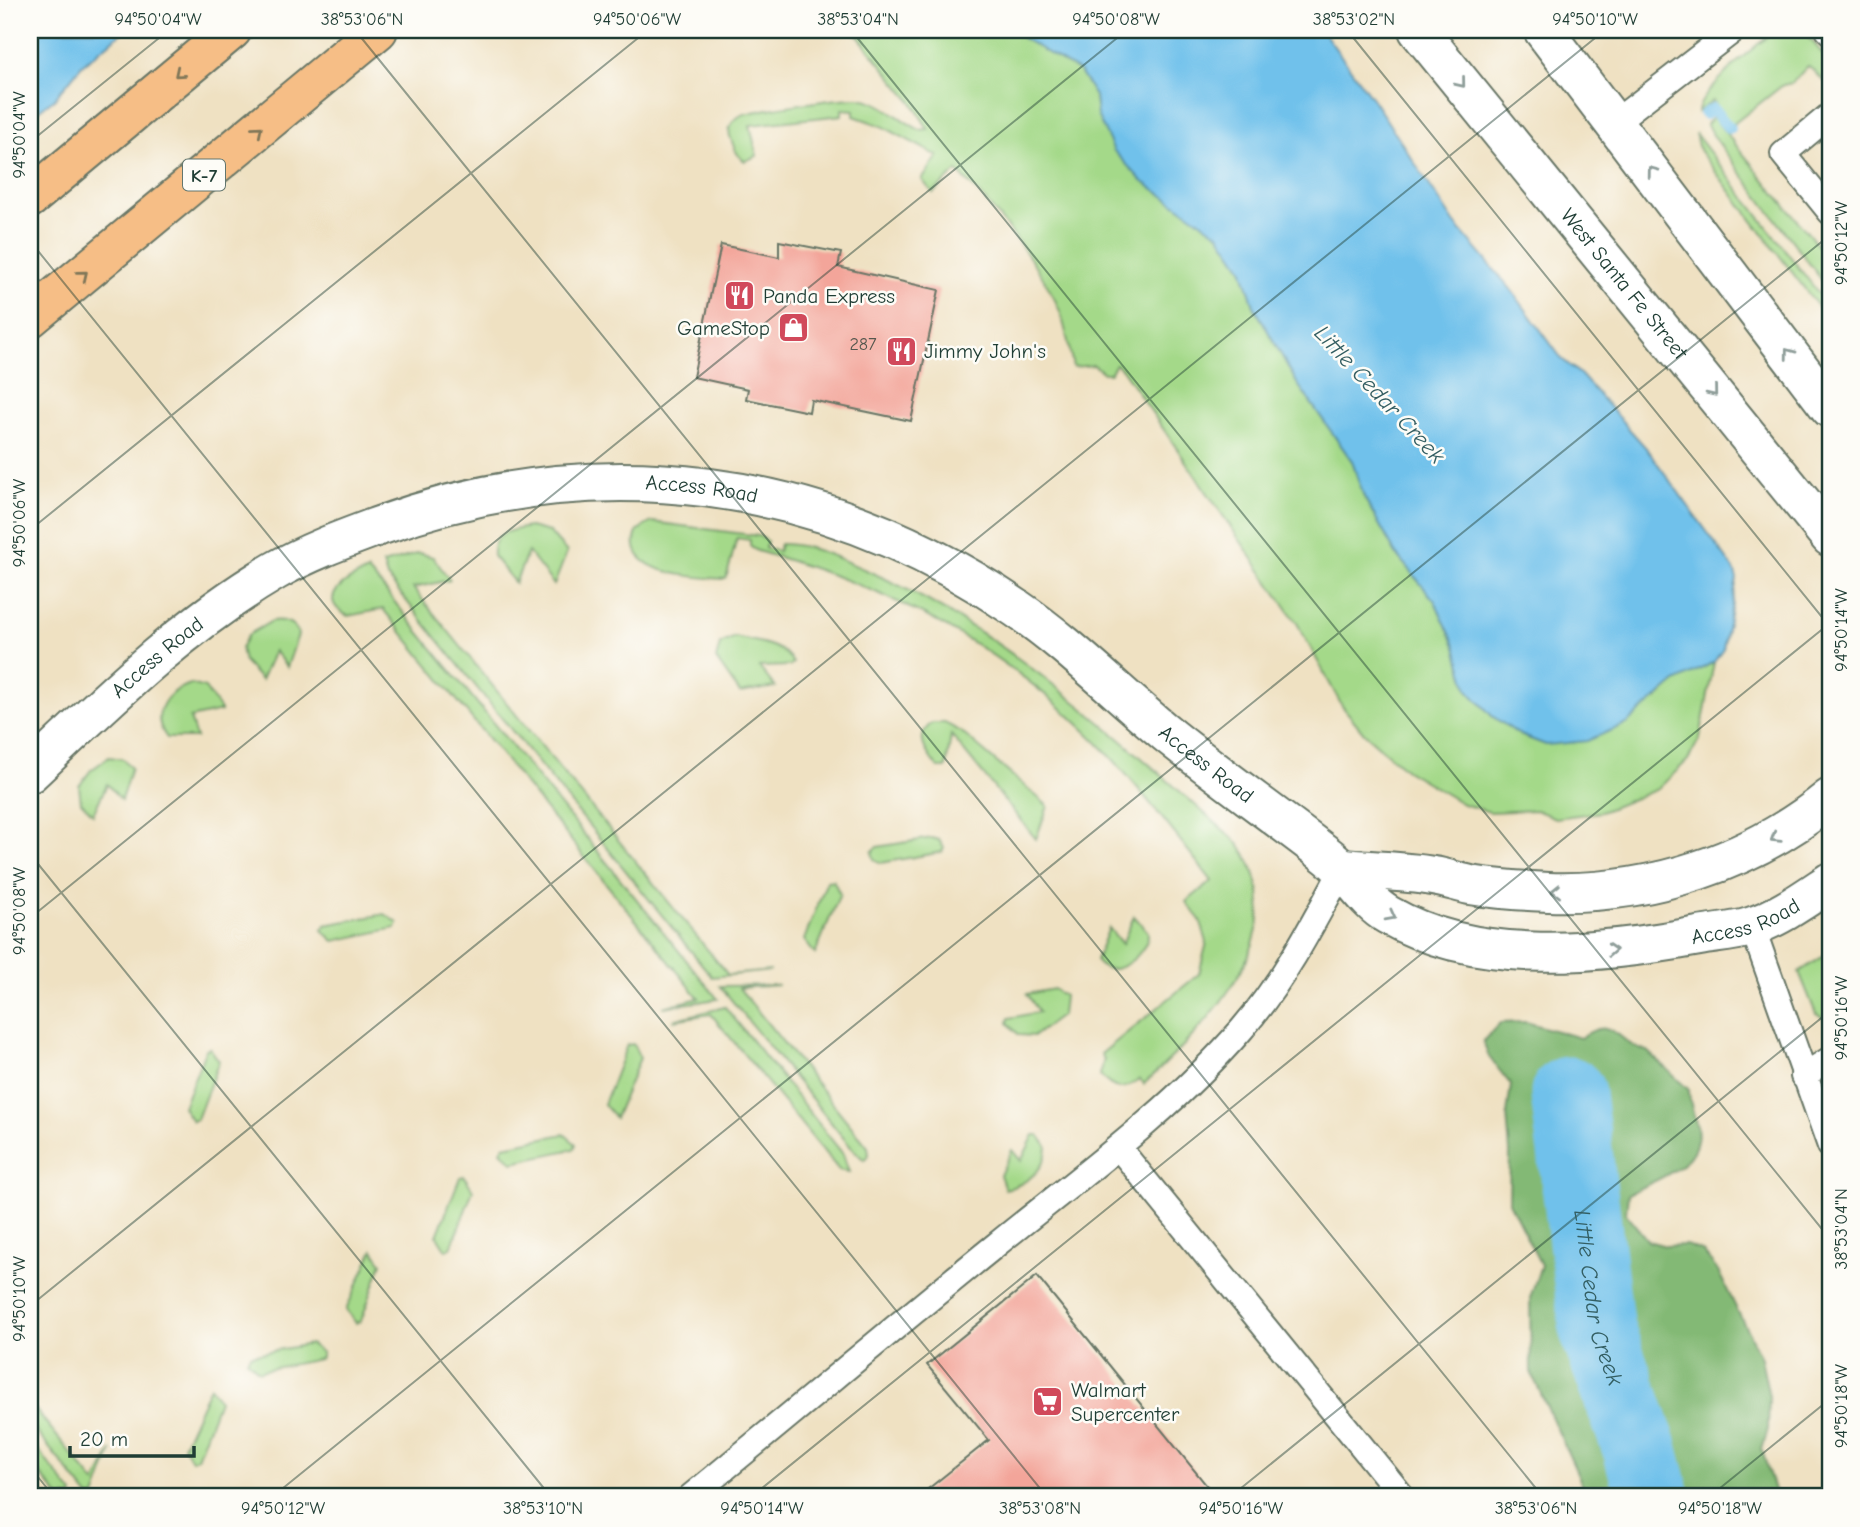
<svg xmlns="http://www.w3.org/2000/svg" width="1860" height="1527" viewBox="0 0 1860 1527" font-family="'Comic Neue',sans-serif">
<rect width="100%" height="100%" fill="#fdfcf7"/>
<filter id="ink" filterUnits="userSpaceOnUse"><feTurbulence type="fractalNoise" baseFrequency=".0143" numOctaves="2"/><feDisplacementMap in="SourceGraphic" scale="14" xChannelSelector="R" yChannelSelector="G"/><feConvolveMatrix kernelMatrix="1 2 1 2 8 2 1 2 1" color-interpolation-filters="sRGB"/></filter>
<filter id="wash" filterUnits="userSpaceOnUse"><feTurbulence type="fractalNoise" baseFrequency=".00686" numOctaves="4" result="noise"/><feDisplacementMap in="SourceGraphic" scale="28" xChannelSelector="R" yChannelSelector="G"/><feGaussianBlur stdDeviation="1.57" result="paint"/><feColorMatrix in="noise" values="0 0 0 0 0 0 0 0 0 0 0 0 0 0 0 0 0 1.4 0 .05"/><feComposite in="paint" operator="in"/></filter>
<g filter="url(#wash)">
<rect width="100%" height="100%" fill="#efe1c2"/>
<g fill="#a4d989" stroke="#628b5e" stroke-width="2">
<path d="M853,30H1009L1080,72L1095,96L1097,115L1219,234L1242,268L1254,306L1297,383L1352,461L1364,497L1396,554L1435,601L1456,647L1468,690L1492,716L1520,735L1546,745L1657,699L1676,681L1714,662L1700,738L1688,760L1658,789L1601,812L1555,818L1536,810L1490,812L1463,804L1406,770L1364,733L1342,706L1297,623L1122,369L1116,364L1110,373H1104L1094,365L1073,367C1069,347 1066,327 1059,309C1042,267 990,203 957,171L933,193L922,180L938,156L882,126L854,116V110L842,109V115L750,125L757,156L745,161C737,157 734,147 731,139C727,130 731,121 740,116C751,110 843,97 858,98C882,100 899,120 920,130L928,129L912,102Z"/>
<path d="M1779,30H1798L1809,37L1830,63V86L1808,66L1792,83L1783,85L1732,125L1713,101L1698,112C1698,94 1762,37 1779,30Z"/>
<polygon points="1713,117 1830,260 1830,291 1717,141 1706,124"/>
<polygon points="1695,133 1830,308 1830,322 1699,150"/>
<path d="M652,522L759,536L767,541L765,548L778,551L780,544C808,543 840,559 866,570C1007,631 1121,740 1236,841C1306,928 1206,1026 1144,1084L1140,1079C1123,1091 1114,1092 1100,1075L1104,1059L1101,1054L1199,974L1207,942L1200,920L1186,902L1212,881C1179,839 1146,796 1111,757C1012,650 895,589 757,551L750,546V540L737,538L726,579C701,578 617,575 638,530Z"/>
<path d="M530,527L549,532L567,552L554,585L528,552L515,583L493,556C491,532 510,530 530,527Z"/>
<polygon points="419,553 433,557 450,580 413,588 728,975 771,971 712,977 387,577 383,564"/>
<path d="M368,571L380,584L718,999L663,1007L699,998L383,609L348,616C312,598 350,578 368,571Z"/>
<path d="M272,621C284,619 296,623 298,635L287,667L274,651L261,680L244,662L241,648L248,635Z"/>
<path d="M735,637C754,642 783,643 793,663L790,666L759,667L775,687L740,693L716,659L720,644Z"/>
<path d="M191,684L205,688L221,711L190,718L196,738H167C149,715 165,692 191,684Z"/>
<path d="M932,723H945L960,731L1048,806L1036,839L951,735L946,768H938C927,754 913,737 932,723Z"/>
<polygon points="109,757 123,759 131,768 121,800 107,784 93,814 81,802 79,786 91,770"/>
<polygon points="932,838 939,840 944,848 942,852 881,863 874,859 872,852 877,847"/>
<polygon points="833,880 840,894 815,954 804,940 827,881"/>
<polygon points="385,914 398,923 396,928 334,941 322,930 325,925"/>
<path d="M1134,916L1148,932C1150,953 1110,985 1096,960L1109,928L1122,944Z"/>
<polygon points="1830,952 1830,1022 1816,1014 1799,972"/>
<polygon points="779,985 739,988 868,1147 869,1155 864,1160 850,1146 720,986"/>
<polygon points="1054,989 1064,996 1062,1015 1034,1036 1019,1035 1008,1023 1009,1018 1039,1012 1027,994"/>
<polygon points="725,1007 843,1154 849,1172 839,1170 711,1014 673,1020"/>
<polygon points="633,1044 640,1058 615,1118 604,1104 627,1045"/>
<polygon points="210,1048 219,1061 197,1119 192,1121 183,1107 206,1049"/>
<polygon points="564,1134 576,1144 574,1149 513,1162 501,1151 504,1146"/>
<path d="M1034,1135H1039L1047,1146C1047,1168 1027,1185 1005,1189L1000,1175L1012,1150L1021,1161Z"/>
<polygon points="464,1176 473,1190 451,1248 446,1250 437,1236 460,1177"/>
<polygon points="373,1250 382,1263 361,1321 356,1323 346,1310"/>
<polygon points="310,1344 322,1353 320,1359 259,1371 247,1360 250,1355"/>
<polygon points="210,1386 219,1400 197,1458 192,1460 183,1446"/>
<polygon points="30,1403 95,1483 112,1450 95,1497 89,1497 30,1424"/>
<polygon points="30,1440 73,1494 72,1497 59,1497 30,1462"/>
</g>
<path fill="#83b975" stroke="#517b54" stroke-width="2" d="M1526,1022L1580,1038C1617,1012 1618,1047 1647,1051L1689,1090C1689,1103 1694,1114 1697,1127C1704,1166 1654,1180 1628,1194L1626,1214L1648,1241L1666,1246L1686,1245L1702,1251L1718,1271L1761,1358L1769,1396L1768,1429L1762,1450L1776,1497H1588L1531,1372L1530,1298L1541,1265L1509,1202L1510,1152L1507,1114L1511,1085L1489,1057L1483,1041L1500,1023Z"/>
<g fill="#70c1eb" stroke="#487f90" stroke-width="2">
<polygon points="33,30 125,30 82,65 55,98 30,117 30,33"/>
<polygon points="1009,30 1322,30 1374,101 1455,224 1510,288 1562,359 1581,375 1647,449 1734,569 1737,579 1723,649 1714,662 1676,682 1626,724 1587,741 1546,745 1520,735 1492,716 1468,690 1456,647 1435,601 1396,554 1364,497 1352,461 1297,383 1254,306 1242,268 1219,234 1142,181 1114,151 1097,115 1095,96 1080,72"/>
</g>
<g fill="none" stroke-linecap="round" stroke-linejoin="round">
<polyline stroke="#70c1eb" stroke-width="12" points="1705,114 1713,109 1729,128"/>
<path stroke="#70c1eb" stroke-width="75" id="s1" d="M1568,1094L1597,1330L1640,1448L1653,1497"/>
</g>
<g id="blocks">
<g fill="#f3a59a">
<polygon points="779,241 841,253 838,267 939,290 911,421 811,400 809,412 746,399 748,389 693,377 721,245 779,257"/>
<polygon points="1037,1276 1216,1497 918,1497 989,1440 927,1365"/>
</g>
</g>
</g>
<g filter="url(#ink)">
<use href="#blocks" fill-opacity="0" stroke="#687666" stroke-width="2"/>
<g fill="none" stroke-linecap="round" stroke-linejoin="round">
<defs>
<g id="service">
<polyline points="1828,30 1830,32"/>
<polyline points="1830,115 1783,154 1830,212"/>
<polyline points="1615,122 1734,30"/>
<polyline points="1752,926 1830,1146"/>
<polyline points="1803,1076 1830,1059"/>
<polyline points="1119,1148 1403,1497"/>
<path d="M690,1497C792,1414 893,1328 996,1245C1081,1176 1170,1112 1242,1029C1284,980 1313,924 1343,868"/>
</g>
<g id="minor">
<path id="s2" d="M30,773C107,700 183,625 275,571C308,552 344,539 379,526C598,446 823,476 1016,608C1069,644 1116,692 1166,733C1219,776 1275,815 1329,857C1351,874 1365,902 1388,915C1478,967 1601,954 1699,936C1716,933 1734,932 1750,927C1777,919 1806,898 1830,882"/>
<path d="M1343,868C1373,871 1404,871 1433,876C1446,878 1457,882 1470,885C1495,889 1523,891 1549,892C1651,895 1752,862 1830,798"/>
</g>
<g id="tertiary">
<path id="s3" d="M1418,30L1830,537"/>
<polyline points="1543,30 1830,408"/>
</g>
<g id="trunk">
<polyline points="30,198 232,30"/>
<polyline points="30,318 378,30"/>
</g>
</defs>
<use href="#service" stroke="#687666" stroke-width="28"/>
<use href="#minor" stroke="#687666" stroke-width="42"/>
<use href="#tertiary" stroke="#687666" stroke-width="42"/>
<use href="#trunk" stroke="#687666" stroke-width="42"/>
<use href="#service" stroke="#fff" stroke-width="24"/>
<use href="#minor" stroke="#fff" stroke-width="38"/>
<use href="#tertiary" stroke="#fff" stroke-width="38"/>
<use href="#trunk" stroke="#f6be86" stroke-width="38"/>
</g>
<defs><path id="oneway-chevron" d="M-2-3.5L2.5 0L-2 3.5" fill="none" stroke-width="1.6" stroke-linecap="round" stroke-linejoin="round" transform="scale(1.75)"/></defs>
<g stroke="#807759">
<use href="#oneway-chevron" transform="translate(179 73) rotate(140)"/>
<use href="#oneway-chevron" transform="translate(258 130) rotate(-40)"/>
<use href="#oneway-chevron" transform="translate(83 275) rotate(-39)"/>
</g>
<g stroke="#8f9e9a">
<use href="#oneway-chevron" transform="translate(1461 83) rotate(51)"/>
<use href="#oneway-chevron" transform="translate(1652 171) rotate(-127)"/>
<use href="#oneway-chevron" transform="translate(1789 353) rotate(-127)"/>
<use href="#oneway-chevron" transform="translate(1713 392) rotate(51)"/>
<use href="#oneway-chevron" transform="translate(1775 838) rotate(148)"/>
<use href="#oneway-chevron" transform="translate(1556 891) rotate(179)"/>
<use href="#oneway-chevron" transform="translate(1391 916) rotate(28)"/>
<use href="#oneway-chevron" transform="translate(1612 950) rotate(-3)"/>
</g>
</g>
<path fill="none" stroke="#1f3d34" stroke-width="2" stroke-opacity="0.45" d="M355,30L1543,1497M851,30L1830,1239M1347,30L1830,627M30,142L169,30M30,241L1047,1497M30,530L648,30M30,854L551,1497M30,918L1127,30M30,1306L1605,30M30,1467L54,1497M272,1497L1830,235M751,1497L1830,623M1230,1497L1830,1011M1709,1497L1830,1399"/>
<defs>
<symbol id="restaurant-square" viewBox="-11 -11 22 22"><rect x="-9" y="-9" width="18" height="18" rx="4" fill="#d1495b" stroke="#fdfcf7"/><path d="M-5-6h1v4h1v-4h1v4h1v-4h1v5L-1.5 .5V6h-2V.5L-5-1ZM5-6V6H3V1.5H1.5Q1.5-4 5-6Z" fill="#fff"/></symbol>
<symbol id="shop-square" viewBox="-11 -11 22 22"><rect x="-9" y="-9" width="18" height="18" rx="4" fill="#d1495b" stroke="#fdfcf7"/><path d="M-5-2.5h2.3a2.7 3.5 0 0 1 5.4 0H5L5.5 6h-11ZM-1.5-2.5h3a1.5 2.3 0 0 0-3 0Z" fill="#fff"/></symbol>
<symbol id="supermarket-square" viewBox="-11 -11 22 22"><rect x="-9" y="-9" width="18" height="18" rx="4" fill="#d1495b" stroke="#fdfcf7"/><path d="M-6-5.5h2.5l.6 2H6L4.5 2H-2.5L-4.4-4H-6ZM-1.5 3.2a1.3 1.3 0 1 0 .1 0ZM3 3.2a1.3 1.3 0 1 0 .1 0Z" fill="#fff"/></symbol>
</defs>
<g fill-rule="evenodd">
<use href="#restaurant-square" x="722" y="278" width="35" height="35"/>
<use href="#shop-square" x="776" y="310" width="35" height="35"/>
<use href="#restaurant-square" x="884" y="334" width="35" height="35"/>
<use href="#supermarket-square" x="1030" y="1384" width="35" height="35"/>
</g>
<g text-anchor="middle" stroke-width="5" stroke-linejoin="round" paint-order="stroke">
<g font-size="18" fill="#54574e">
<text x="863" y="350">287</text>
</g>
<rect fill="#fdfcf7" stroke="#62766e" stroke-width="2" x="183" y="159.5" width="42" height="31" rx="5"/>
<g font-size="19" font-weight="bold" fill="#1f3d34">
<text x="204" y="182">K-7</text>
</g>
<g font-size="21" fill="#1f3d34" stroke="#fdfcf7">
<text dy="7" stroke="none"><textPath href="#s3" startOffset="327">West Santa Fe Street</textPath></text>
<text dy="7" stroke="none"><textPath href="#s2" startOffset="760">Access Road</textPath></text>
<text dy="7" stroke="none"><textPath href="#s2" startOffset="172">Access Road</textPath></text>
<text dy="7" stroke="none"><textPath href="#s2" startOffset="1346">Access Road</textPath></text>
<text dy="7" stroke="none"><textPath href="#s2" startOffset="1950">Access Road</textPath></text>
</g>
<g font-size="21" fill="#1f3d34" stroke="#fdfcf7" text-anchor="start">
<text x="763" y="303">Panda Express</text>
<text x="770" y="335" text-anchor="end">GameStop</text>
<text x="924" y="358">Jimmy John's</text>
<text x="1071" y="1397">Walmart<tspan x="1071" dy="24">Supercenter</tspan></text>
</g>
<g font-size="23" font-style="italic" fill="#335e62" stroke="#fdfcf7">
<text transform="translate(1380 394) rotate(47)" y="8">Little Cedar Creek</text>
<text dy="8" stroke="none"><textPath href="#s1" startOffset="206">Little Cedar Creek</textPath></text>
</g>
</g>
<rect width="1860" height="1527" fill="none" stroke="#fdfcf7" stroke-width="77"/>
<path d="M70 1446v10h124v-10" fill="none" stroke="#1f3d34" stroke-width="3.5"/>
<text x="80" y="1446" font-size="21" fill="#1f3d34" stroke="#fdfcf7" stroke-width="5" paint-order="stroke">20 m</text>
<rect x="38" y="38" width="1784" height="1450" fill="none" stroke="#1f3d34" stroke-width="2.5"/>
<g font-size="18" text-anchor="middle" fill="#1f3d34">
<text x="158" y="25">94°50'04"W</text>
<text x="362" y="25">38°53'06"N</text>
<text x="637" y="25">94°50'06"W</text>
<text x="858" y="25">38°53'04"N</text>
<text x="1116" y="25">94°50'08"W</text>
<text x="1354" y="25">38°53'02"N</text>
<text x="1595" y="25">94°50'10"W</text>
<text transform="translate(19 135) rotate(-90)" y="6">94°50'04"W</text>
<text transform="translate(1841 243) rotate(-90)" y="6">94°50'12"W</text>
<text transform="translate(19 523) rotate(-90)" y="6">94°50'06"W</text>
<text transform="translate(1841 630) rotate(-90)" y="6">94°50'14"W</text>
<text transform="translate(19 911) rotate(-90)" y="6">94°50'08"W</text>
<text transform="translate(1841 1018) rotate(-90)" y="6">94°50'16"W</text>
<text transform="translate(1841 1229) rotate(-90)" y="6">38°53'04"N</text>
<text transform="translate(19 1299) rotate(-90)" y="6">94°50'10"W</text>
<text transform="translate(1841 1406) rotate(-90)" y="6">94°50'18"W</text>
<text x="283" y="1514">94°50'12"W</text>
<text x="543" y="1514">38°53'10"N</text>
<text x="762" y="1514">94°50'14"W</text>
<text x="1040" y="1514">38°53'08"N</text>
<text x="1241" y="1514">94°50'16"W</text>
<text x="1536" y="1514">38°53'06"N</text>
<text x="1720" y="1514">94°50'18"W</text>
</g>
</svg>
